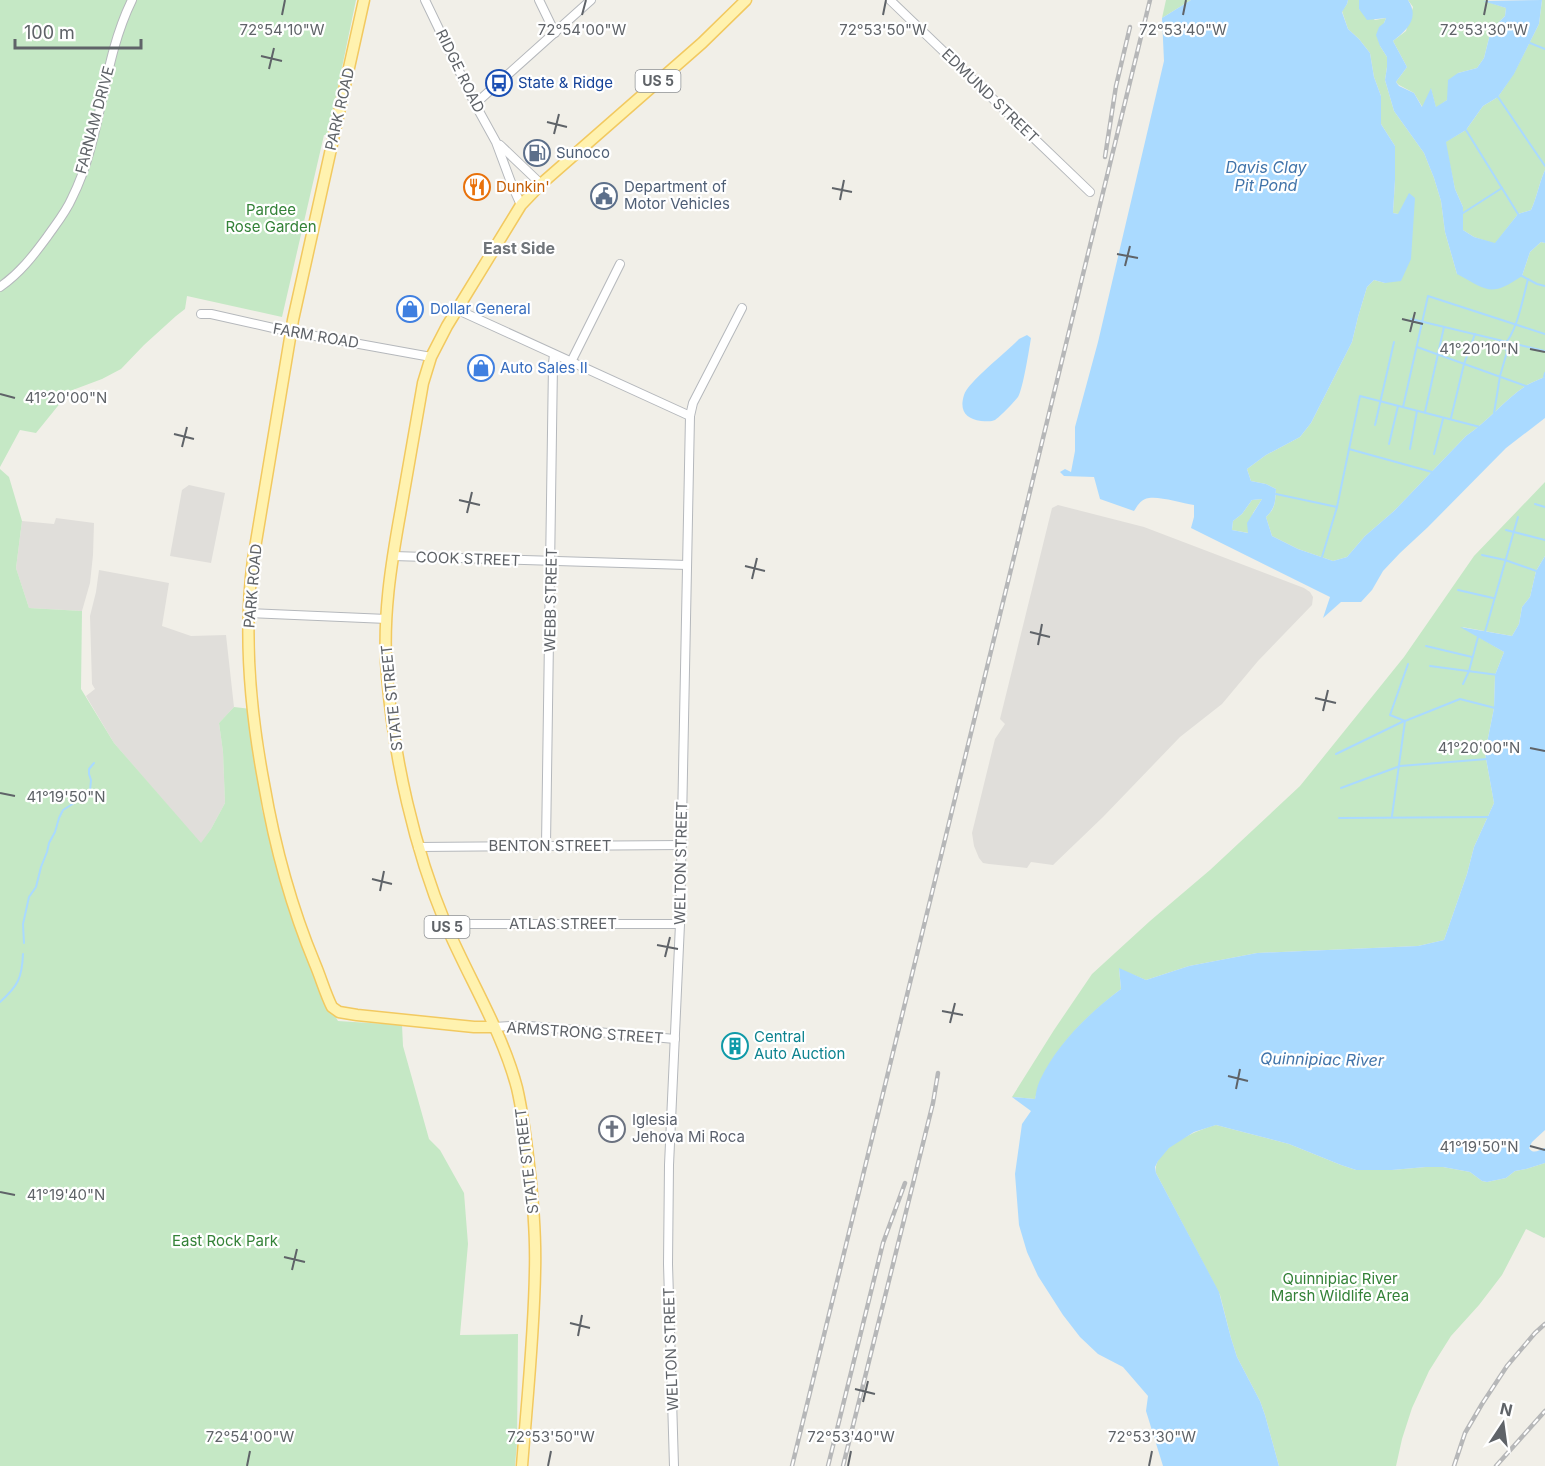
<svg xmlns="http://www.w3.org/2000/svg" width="1545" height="1466" viewBox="0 0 1545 1466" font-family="Inter,sans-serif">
<rect width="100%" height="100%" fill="#f1efe8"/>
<g fill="#e0deda">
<polygon points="189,485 225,493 211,563 170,556 182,490"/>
<polygon points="1058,505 1144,527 1304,588 1310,592 1313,597 1312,605 1258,661 1222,704 1180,737 1103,817 1053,865 1031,862 1027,868 989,864 983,863 979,858 974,846 972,833 995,739 1005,724 1000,719 1052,508"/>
<polygon points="56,518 94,523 93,555 90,583 82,611 29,608 16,568 22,521 54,524"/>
<polygon points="99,570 169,583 162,626 191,636 226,635 234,707 219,723 223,752 225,803 211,829 201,844 114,743 86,696 95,689 92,684 90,616 96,592"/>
</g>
<g fill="#c5e8c5">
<polygon points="0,0 356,0 328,135 324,135 282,317 187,296 185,309 176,316 144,345 121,369 102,379 70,391 36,433 20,430 0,467"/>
<polygon points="1166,0 1191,0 1162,18"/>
<path d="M1348,0H1359V9L1375,20L1386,18L1384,23L1380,46L1387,57V67L1385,80L1394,111L1424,153L1434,178L1441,201L1445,232L1457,274L1522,276L1530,252L1541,242L1545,243V377C1539,379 1533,382 1527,385C1505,399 1488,421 1466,436L1394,511L1365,536L1347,557L1333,561L1298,549L1272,536L1266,517C1276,508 1275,502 1276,489L1266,484L1251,481L1247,469L1266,455L1300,437L1311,423L1352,342L1358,317L1367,287L1374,280L1385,283L1398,214L1393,213L1395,180V146L1381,124V96L1374,77L1370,53L1359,39L1348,29L1342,11L1347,4Z"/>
<polygon points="1408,0 1490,0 1485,1 1506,8 1505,16 1491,30 1484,58 1477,68 1458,73 1447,100 1436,108 1431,89 1423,108 1414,93 1399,85 1396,82 1407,67 1393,41 1406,31 1413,7"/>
<path d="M1542,0H1545V170C1539,183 1537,197 1531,210L1518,214L1495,244L1474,237L1463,230V207L1455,189L1445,142L1466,130L1483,106L1498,97L1514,73L1539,24Z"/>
<polygon points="0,469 9,477 22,521 16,568 29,608 82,611 81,689 114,743 201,843 211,829 225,803 223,752 219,723 234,707 251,709 262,810 294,916 317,985 338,1021 402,1025 403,1046 429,1139 440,1150 464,1193 468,1244 460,1335 518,1334 517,1443 515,1466 0,1466"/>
<path d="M1545,482V556L1536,571L1530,597L1522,607L1519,624L1512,636L1462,627L1504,652L1495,675L1494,708L1485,753L1494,803L1474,847L1467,874L1444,940L1418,946L1257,953L1189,966L1146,980L1119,969L1121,989C1085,1017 1047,1053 1035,1099L1012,1097L1054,1030L1092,974L1150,921L1210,870L1300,786L1404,657L1474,556Z"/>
<polygon points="1262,499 1253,513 1249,533 1232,530 1233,521 1242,514 1252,500"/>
<path d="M1216,1125L1289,1144L1341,1165L1356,1170H1392L1426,1167H1443L1470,1172L1482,1181L1487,1182L1506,1178L1515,1171L1526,1169L1545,1163V1237L1544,1238L1526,1229L1502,1275L1479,1305L1451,1336L1429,1371L1412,1408L1402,1439L1396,1466H1279L1265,1415L1260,1401L1237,1357L1231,1338L1220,1295L1156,1173C1152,1148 1197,1130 1216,1125Z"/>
</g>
<g fill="#aadaff" fill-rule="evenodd">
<path d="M1191,0H1348L1347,4L1342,12L1348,29L1359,39L1370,53L1374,77L1381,96V124L1395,146V180L1393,213L1398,214L1409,193L1415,198L1411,259L1401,281L1385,283L1374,280L1367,287L1358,317L1352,342L1311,423L1300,437L1266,455L1247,469L1251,481L1266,484L1276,489C1275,502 1276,507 1266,517L1272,536L1298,549L1333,561L1347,557L1365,536L1394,511L1466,436C1488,421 1505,399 1527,385C1533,382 1539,379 1545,377V418L1506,448L1428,527L1400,553L1383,571L1372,590L1361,602H1341L1323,618L1330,597L1191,528L1194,517V505C1182,503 1159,496 1149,498C1141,499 1138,505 1134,511L1100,499L1094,477L1064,476L1060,472L1065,469L1071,472L1075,451V427L1098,342L1164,61L1162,18ZM1262,499L1247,523L1248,533L1232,530L1233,521L1242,514L1252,500Z"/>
<path d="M1359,0H1408C1420,18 1407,30 1393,41L1407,67L1396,82L1399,86L1414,93L1422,107L1431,88L1436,107L1447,100L1448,80L1458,73L1477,68L1484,58L1491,30L1505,16L1506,8L1483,1L1542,0L1539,24L1514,74L1498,97L1483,106L1466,130L1446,142L1455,189L1463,207V230L1474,237L1495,243L1518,214L1531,210C1537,197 1539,183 1545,170V243L1541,242L1530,252L1522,276C1491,297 1488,291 1457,274L1445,232L1441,201L1434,178L1424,153L1394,111L1385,80L1387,67V57L1380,46L1376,35L1379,27L1384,23L1386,18L1367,20L1359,9Z"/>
<path d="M1027,335L1031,338C1029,350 1023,389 1018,397C1014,402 1000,417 995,420C991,422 986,421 981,421C966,419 959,411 964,395C968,382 1007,352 1019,339Z"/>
<path d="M1545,556V1130L1532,1142L1529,1148C1533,1155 1539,1150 1545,1148V1163L1526,1169L1515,1171L1506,1178L1487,1182L1482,1181L1470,1172L1443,1167H1426L1392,1170H1356L1341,1165L1289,1144L1216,1125L1194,1132L1169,1148L1158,1161L1155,1167L1156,1173L1219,1292L1231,1338L1237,1357L1260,1401L1265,1415L1279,1466H1163L1146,1411L1148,1396L1123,1367L1098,1354L1080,1337L1063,1315L1038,1276L1027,1252L1019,1225L1015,1174L1022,1124L1031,1111L1012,1097L1035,1099C1036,1093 1037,1086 1040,1080C1057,1044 1089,1013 1121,989L1119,968L1146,980L1189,966L1257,953L1418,946L1444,940L1467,874L1474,847L1494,803L1485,753L1494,708L1495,675L1504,652L1460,627L1512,636L1519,624L1522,607L1530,597L1536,571Z"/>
</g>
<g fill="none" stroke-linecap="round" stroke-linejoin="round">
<g stroke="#aadaff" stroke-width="2">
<polyline points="1530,43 1545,49"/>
<polyline points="1498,97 1545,166"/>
<polyline points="1466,130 1518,214"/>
<polyline points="1463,213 1502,188"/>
<polyline points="1522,276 1537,284 1545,286"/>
<polyline points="1411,319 1545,351"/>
<polyline points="1417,347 1526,386"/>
<polyline points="1544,377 1545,373"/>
<polyline points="1403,407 1428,296 1545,334"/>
<polyline points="1425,412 1444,327"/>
<path d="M1494,413L1500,376L1507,352L1504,345C1517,332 1523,298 1528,279"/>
<polyline points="1451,418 1464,364 1475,334"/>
<polyline points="1375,425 1394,342"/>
<polyline points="1389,444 1398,406"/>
<polyline points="1349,449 1432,472"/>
<polyline points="1410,449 1417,411"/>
<polyline points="1434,454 1443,419"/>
<polyline points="1276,494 1337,507 1360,396 1480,427"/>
<polyline points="1535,504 1545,507"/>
<polyline points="1506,530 1545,540"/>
<polyline points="1482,555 1505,560 1545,574"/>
<polyline points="1322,557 1337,507"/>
<polyline points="1458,590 1493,598"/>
<polyline points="1485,632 1518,517"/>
<polyline points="1426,646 1472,657"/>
<polyline points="1408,664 1390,715 1405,721 1460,699 1495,708"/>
<polyline points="1430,666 1498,675"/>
<polyline points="1463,684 1469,671 1478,637 1479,637"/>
<polyline points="1336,754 1404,721"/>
<polyline points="1341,788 1400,766 1487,759"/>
<polyline points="1392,816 1405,721"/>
<polyline points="1339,818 1489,817"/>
<polyline points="24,943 23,924 29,897 36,887 41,867 47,852 49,843 55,832 59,818 63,810 87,795 90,791 91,780 89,774 89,769 94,763"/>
<path d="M0,1002C18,986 22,978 23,954"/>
</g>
<defs>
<g id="minor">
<polyline points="425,0 475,104 496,142 512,185 521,205"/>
<polyline points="539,0 555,33"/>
<polyline points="890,0 1090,192"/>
<polyline points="475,104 591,0"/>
<polyline points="500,145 541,184"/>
<path d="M0,287C20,273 33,256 47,237C56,224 66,212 72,198C103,136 101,63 132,0"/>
<polyline points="458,310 690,416"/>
<polyline points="201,314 211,314 282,330 431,357"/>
<polyline points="571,362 620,264"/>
<polyline points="393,556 687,565"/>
<polyline points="249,613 387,619"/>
<polyline points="546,845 553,363 554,355"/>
<polyline points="418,847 682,845"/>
<polyline points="446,924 680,924"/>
<polyline points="494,1027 510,1026 530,1026 675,1039"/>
<polyline points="674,1466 668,1264 669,1165 680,924 690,416 693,403 742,308"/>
</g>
<g id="major">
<path d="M364,0L293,320L253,560C243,634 250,710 264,784C275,848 290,904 315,964C321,978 325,993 332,1007L339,1012L357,1015L474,1027H494"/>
<path d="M522,1466C527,1401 534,1336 535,1271C536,1236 533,1200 529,1165C526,1139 523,1114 517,1088C502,1031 469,979 446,925C414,848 394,758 387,676C382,619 391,564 401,509C408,467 416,425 423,383L431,357L447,326L521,205L541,184L702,43L746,0"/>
</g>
</defs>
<use href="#minor" stroke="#b5b8bc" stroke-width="10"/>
<use href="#major" stroke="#f2c960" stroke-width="13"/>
<use href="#minor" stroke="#fff" stroke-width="8"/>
<use href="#major" stroke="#fff2af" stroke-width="10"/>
<defs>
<g id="rail">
<polyline points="1105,157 1116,86 1130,27"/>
<polyline points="792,1466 1150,0"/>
<polyline points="828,1466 883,1243 905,1183"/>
<polyline points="843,1466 933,1103 938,1073"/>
<polyline points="1454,1466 1465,1433 1482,1404 1507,1366 1535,1333 1545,1324"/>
<polyline points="1496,1466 1545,1411"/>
</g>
</defs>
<use href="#rail" stroke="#b6b7b8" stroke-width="4.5"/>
<use href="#rail" stroke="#fff" stroke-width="2" stroke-dasharray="7" stroke-linecap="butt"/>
</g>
<path fill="none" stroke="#5f6368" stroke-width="2" d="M282,15L285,0M582,15L586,0M883,15L886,0M1183,15L1186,0M1484,15L1487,0M261,56L282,61M269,69L274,48M547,122L567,127M554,134L559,114M832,188L852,192M840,200L844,180M1117,254L1138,258M1125,266L1130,246M1402,319L1423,324M1410,332L1415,312M1530,349L1545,352M0,394L15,398M174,434L194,439M182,447L187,427M459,500L480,505M467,513L472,492M745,566L765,571M752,579L757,558M1030,632L1050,637M1038,645L1042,624M1315,698L1336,703M1323,711L1328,690M1530,748L1545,751M0,793L15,796M372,879L392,884M380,891L384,871M657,945L678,949M665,957L670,937M942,1011L963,1015M950,1023L955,1003M1228,1076L1248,1081M1236,1089L1240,1069M1530,1146L1545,1150M0,1192L15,1195M284,1257L305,1262M292,1270L297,1249M570,1323L590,1328M578,1336L582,1315M855,1389L875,1394M863,1402L868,1381M247,1466L250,1451M548,1466L551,1451M848,1466L851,1451M1149,1466L1152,1451"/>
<defs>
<symbol id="bus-ring" viewBox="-11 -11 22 22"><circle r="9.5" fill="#fff" stroke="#1a4fb4" stroke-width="1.5"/><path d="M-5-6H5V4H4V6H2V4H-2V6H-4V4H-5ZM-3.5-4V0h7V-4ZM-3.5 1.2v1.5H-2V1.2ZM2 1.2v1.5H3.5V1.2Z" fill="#1a4fb4"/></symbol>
<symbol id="fuel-ring" viewBox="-11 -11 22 22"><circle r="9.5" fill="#fff" stroke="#5c6f8a" stroke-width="1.5"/><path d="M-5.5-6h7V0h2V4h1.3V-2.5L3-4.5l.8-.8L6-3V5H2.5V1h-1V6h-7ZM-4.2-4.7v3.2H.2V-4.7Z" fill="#5c6f8a"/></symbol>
<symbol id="restaurant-ring" viewBox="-11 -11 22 22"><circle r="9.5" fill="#fff" stroke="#e8710a" stroke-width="1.5"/><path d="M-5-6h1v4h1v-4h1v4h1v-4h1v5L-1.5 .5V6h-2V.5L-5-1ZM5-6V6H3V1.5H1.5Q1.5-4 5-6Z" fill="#e8710a"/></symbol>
<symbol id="civic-ring" viewBox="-11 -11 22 22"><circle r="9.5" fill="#fff" stroke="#5c6f8a" stroke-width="1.5"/><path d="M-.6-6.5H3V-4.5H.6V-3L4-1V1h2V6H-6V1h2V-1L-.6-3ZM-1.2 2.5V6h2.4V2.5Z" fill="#5c6f8a"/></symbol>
<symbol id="shop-ring" viewBox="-11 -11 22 22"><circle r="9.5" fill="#fff" stroke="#3f7fe0" stroke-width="1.5"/><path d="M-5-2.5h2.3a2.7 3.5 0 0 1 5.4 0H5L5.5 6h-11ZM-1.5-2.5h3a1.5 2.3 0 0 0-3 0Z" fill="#3f7fe0"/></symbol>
<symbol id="building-ring" viewBox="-11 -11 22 22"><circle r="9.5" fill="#fff" stroke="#0f9aa8" stroke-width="1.5"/><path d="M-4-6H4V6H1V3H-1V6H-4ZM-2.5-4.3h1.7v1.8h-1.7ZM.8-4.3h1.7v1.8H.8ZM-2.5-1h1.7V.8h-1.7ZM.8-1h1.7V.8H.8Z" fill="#0f9aa8"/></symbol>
<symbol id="church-ring" viewBox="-11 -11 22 22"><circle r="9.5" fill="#fff" stroke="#6b7280" stroke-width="1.5"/><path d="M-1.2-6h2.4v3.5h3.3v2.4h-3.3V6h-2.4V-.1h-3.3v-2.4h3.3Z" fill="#6b7280"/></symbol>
</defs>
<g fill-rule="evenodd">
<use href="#bus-ring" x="484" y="68" width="30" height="30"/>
<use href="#fuel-ring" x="522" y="138" width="30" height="30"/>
<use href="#restaurant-ring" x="462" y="172" width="30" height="30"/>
<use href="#civic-ring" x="589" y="181" width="30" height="30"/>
<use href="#shop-ring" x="395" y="294" width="30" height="30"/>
<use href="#shop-ring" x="466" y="353" width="30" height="30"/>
<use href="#building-ring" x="720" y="1031" width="30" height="30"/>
<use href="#church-ring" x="597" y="1114" width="30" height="30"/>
</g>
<g text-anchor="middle" stroke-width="4.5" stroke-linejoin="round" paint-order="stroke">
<g fill="#fff" stroke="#8f9295" stroke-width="1.5">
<rect x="635.5" y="70" width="45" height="22" rx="4.5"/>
<rect x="424.5" y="916" width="45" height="22" rx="4.5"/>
</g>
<g font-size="14" font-weight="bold" fill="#5f6368">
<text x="658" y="86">US 5</text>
<text x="447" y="932">US 5</text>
</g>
<g font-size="15" fill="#5f6368" stroke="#fff">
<text transform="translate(460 71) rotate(64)" y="5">RIDGE ROAD</text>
<text transform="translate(990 96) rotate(44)" y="5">EDMUND STREET</text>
<text transform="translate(340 109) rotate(-77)" y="5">PARK ROAD</text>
<text transform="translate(95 120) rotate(-75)" y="5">FARNAM DRIVE</text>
<text transform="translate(316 336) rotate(10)" y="5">FARM ROAD</text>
<text transform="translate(468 559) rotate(2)" y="5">COOK STREET</text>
<text transform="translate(253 586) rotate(-85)" y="5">PARK ROAD</text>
<text transform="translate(551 600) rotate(-89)" y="5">WEBB STREET</text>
<text transform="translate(392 698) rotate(-96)" y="5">STATE STREET</text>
<text x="550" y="851">BENTON STREET</text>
<text transform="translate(681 863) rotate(-89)" y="5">WELTON STREET</text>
<text x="563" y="929">ATLAS STREET</text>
<text transform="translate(585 1033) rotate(4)" y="5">ARMSTRONG STREET</text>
<text transform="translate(527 1161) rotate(-97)" y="5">STATE STREET</text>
<text transform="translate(671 1349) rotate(-92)" y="5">WELTON STREET</text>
</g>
<g font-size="15" fill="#164399" stroke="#fff" text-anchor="start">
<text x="518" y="88">State &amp; Ridge</text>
</g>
<g font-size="15" fill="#4e5e75" stroke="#fff" text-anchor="start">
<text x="556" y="158">Sunoco</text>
<text x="624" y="192">Department of<tspan x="624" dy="17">Motor Vehicles</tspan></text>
</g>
<g font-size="15" fill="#c56008" stroke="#fff" text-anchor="start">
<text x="496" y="192">Dunkin'</text>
</g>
<g font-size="15" fill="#348238" stroke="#fff">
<text x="271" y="215">Pardee<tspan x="271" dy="17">Rose Garden</tspan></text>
<text x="225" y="1246">East Rock Park</text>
<text x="1340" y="1284">Quinnipiac River<tspan x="1340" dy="17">Marsh Wildlife Area</tspan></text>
</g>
<g font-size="15" fill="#366cbe" stroke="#fff" text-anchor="start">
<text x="430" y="314">Dollar General</text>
<text x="500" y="373">Auto Sales II</text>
</g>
<g font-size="15" fill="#0d838f" stroke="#fff" text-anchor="start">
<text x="754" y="1042">Central<tspan x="754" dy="17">Auto Auction</tspan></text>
</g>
<g font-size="15" fill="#5b616d" stroke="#fff" text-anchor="start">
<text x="632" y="1125">Iglesia<tspan x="632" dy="17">Jehova Mi Roca</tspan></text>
</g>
<g font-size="16" font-style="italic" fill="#4174aa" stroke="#fff">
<text x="1266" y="173">Davis Clay<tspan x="1266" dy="18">Pit Pond</tspan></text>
<text transform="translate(1322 1059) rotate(1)" y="6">Quinnipiac River</text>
</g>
<g font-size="16" font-weight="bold" fill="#70757a" stroke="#fff">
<text x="519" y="254">East Side</text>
</g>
</g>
<g font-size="15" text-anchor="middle" fill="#5f6368" stroke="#fff" stroke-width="4.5" stroke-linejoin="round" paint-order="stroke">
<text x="282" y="35">72°54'10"W</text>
<text x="582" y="35">72°54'00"W</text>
<text x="883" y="35">72°53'50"W</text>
<text x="1183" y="35">72°53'40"W</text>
<text x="1484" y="35">72°53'30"W</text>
<text x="1479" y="354">41°20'10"N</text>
<text x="66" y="403">41°20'00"N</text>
<text x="1479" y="753">41°20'00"N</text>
<text x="66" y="802">41°19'50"N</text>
<text x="1479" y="1152">41°19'50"N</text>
<text x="66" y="1200">41°19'40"N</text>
<text x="250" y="1442">72°54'00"W</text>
<text x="551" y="1442">72°53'50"W</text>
<text x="851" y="1442">72°53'40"W</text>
<text x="1152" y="1442">72°53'30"W</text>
</g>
<g transform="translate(1503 1424) rotate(13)" stroke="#ffffff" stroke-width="4.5" paint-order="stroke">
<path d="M0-4.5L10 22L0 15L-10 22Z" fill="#5f6368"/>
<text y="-9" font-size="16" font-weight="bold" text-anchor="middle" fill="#5f6368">N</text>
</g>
<path d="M15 39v9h126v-9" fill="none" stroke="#5f6368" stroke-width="3"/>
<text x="24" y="39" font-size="18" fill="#5f6368" stroke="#ffffff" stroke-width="4.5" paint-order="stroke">100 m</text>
</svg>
